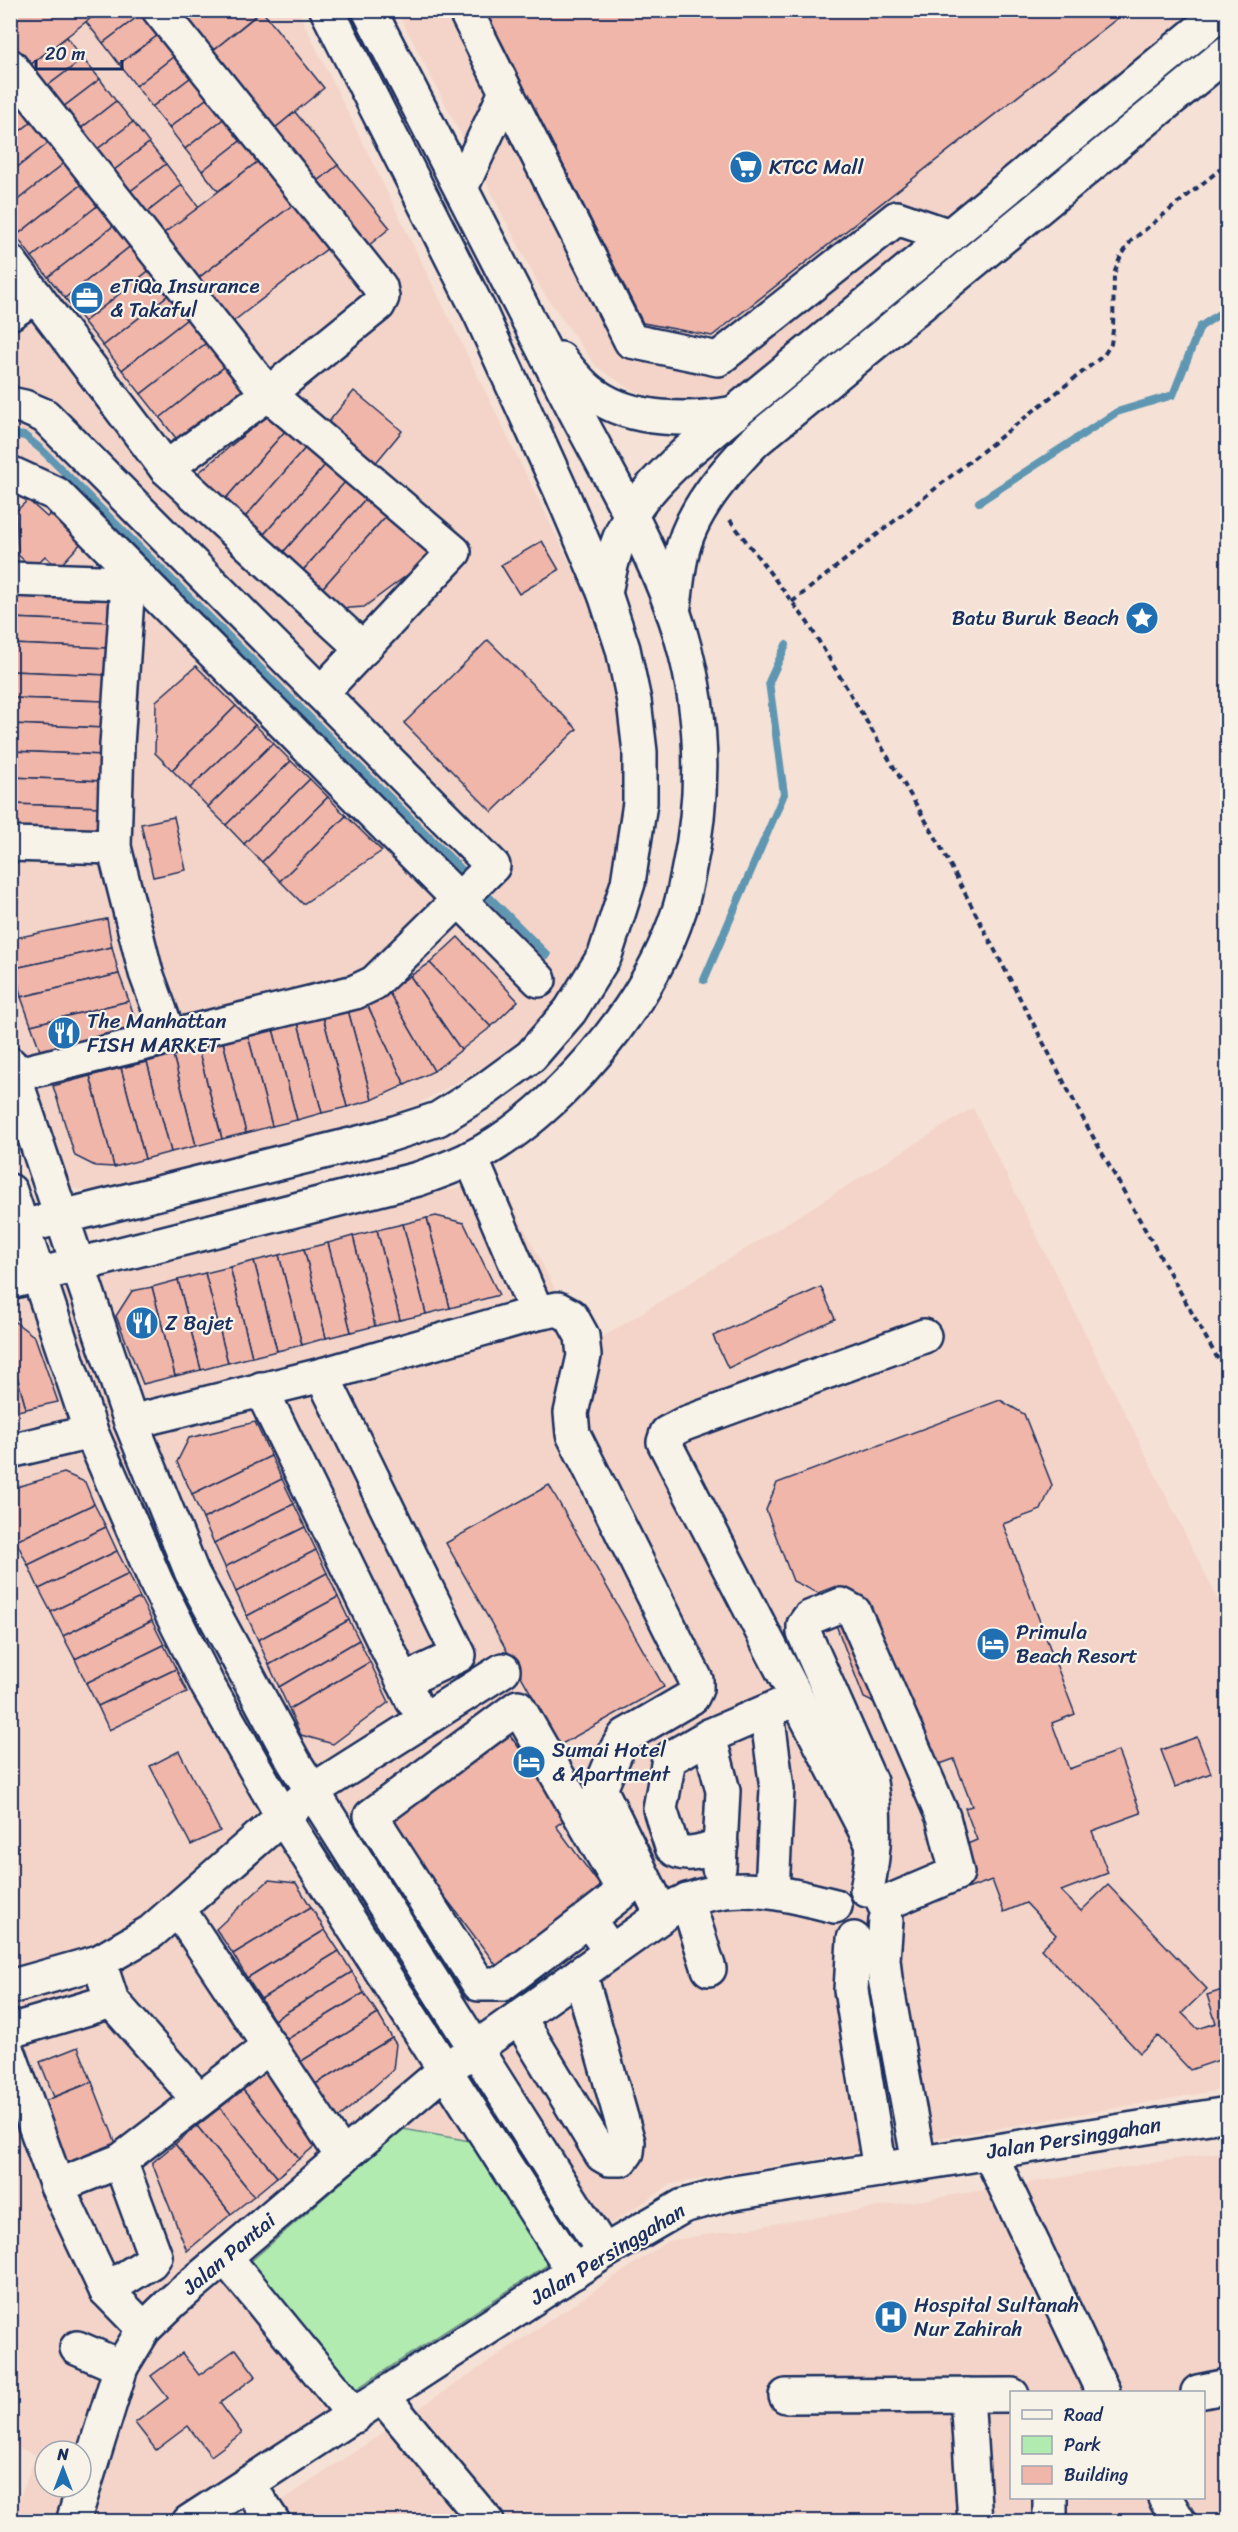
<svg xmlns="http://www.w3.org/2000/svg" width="1238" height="2532" viewBox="0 0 1238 2532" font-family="Sriracha,sans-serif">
<rect width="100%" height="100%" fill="#f5e1d5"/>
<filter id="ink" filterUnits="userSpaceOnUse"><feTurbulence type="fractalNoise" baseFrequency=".0167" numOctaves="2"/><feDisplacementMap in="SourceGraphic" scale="12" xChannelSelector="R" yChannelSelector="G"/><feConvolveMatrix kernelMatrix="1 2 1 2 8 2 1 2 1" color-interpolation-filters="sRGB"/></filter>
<g filter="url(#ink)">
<g fill="#f4d4c8" fill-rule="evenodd">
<polygon points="10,11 298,11 608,641 618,676 627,776 622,828 610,885 595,933 564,992 527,1034 481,1069 416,1105 345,1129 94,1191 70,1188 56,1168 11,1016"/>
<polygon points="397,11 1192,11 734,391 695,407 664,403 628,388 596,366 541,289"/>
<path d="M973,1108L1227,1618V2089L672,2184L355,2390L161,2521H11L36,2455L10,2444V1300L257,1240L499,1177L583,1346L593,1343ZM45,2451H81V2487H45Z"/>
<path d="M1227,2151V2521L250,2522L668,2241ZM1012,2392H1204V2498H1012Z"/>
</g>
<polygon fill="#b1ebaf" stroke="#668d86" stroke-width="1.5" points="403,2129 470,2141 549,2264 355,2390 251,2261"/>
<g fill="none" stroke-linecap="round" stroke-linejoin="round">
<g stroke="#5f96b2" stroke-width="8">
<polyline points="10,434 25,436 43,451 470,878"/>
<polyline points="979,502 1117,412 1173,395 1200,327 1228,308"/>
<polyline points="479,887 547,955"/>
<polyline points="704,980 784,794 769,682 786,645"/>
</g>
</g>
<g fill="#f0b6a9" stroke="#1b2f5e" stroke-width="1.5">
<polygon points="10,10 101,10 25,69 10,50"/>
<polygon points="101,10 143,10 144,12 103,43 86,22"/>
<polygon points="177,10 262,10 211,52"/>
<polygon points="485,10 1128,10 712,336 643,323"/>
<polygon points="262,11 324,88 274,129 211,52"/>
<polygon points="144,12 161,33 119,64 103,43"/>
<polygon points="161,33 177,54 136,86 119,64"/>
<polygon points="67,37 83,59 42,90 25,69"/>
<polygon points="177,54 194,75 152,107 136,86"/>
<polygon points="83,59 100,79 58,111 42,90"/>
<polygon points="194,75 210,96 169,128 152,107"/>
<polygon points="100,79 116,101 75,133 58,111"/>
<polygon points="210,96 226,117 185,149 169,128"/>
<polygon points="22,97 38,117 10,139 10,106"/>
<polygon points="116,101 133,122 91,154 75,133"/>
<polygon points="295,112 338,165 317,182 274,129"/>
<polygon points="38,117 55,138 10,173 10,139"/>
<polygon points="226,117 243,139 202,171 185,149"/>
<polygon points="133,122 149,143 108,175 91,154"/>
<polygon points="55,138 71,158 10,206 10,173"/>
<polygon points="243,139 260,160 218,191 202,171"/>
<polygon points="149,143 166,164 124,196 108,175"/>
<polygon points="71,158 88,179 16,236 10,230 10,206"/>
<polygon points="260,160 294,204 192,283 157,238"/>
<polygon points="166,164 182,185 141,217 124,196"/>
<polygon points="338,165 390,228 368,246 317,182"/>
<polygon points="88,179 105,200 32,257 16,236"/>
<polygon points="182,185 199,207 157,238 141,217"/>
<polygon points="105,200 121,220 48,277 32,257"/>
<polygon points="294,204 328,248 226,327 192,283"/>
<polygon points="121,220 137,241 65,298 48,277"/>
<polygon points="137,241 156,265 84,322 65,298"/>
<polygon points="156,265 176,289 103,346 84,322"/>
<polygon points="176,289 195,313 122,370 103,346"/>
<polygon points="195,313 214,337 141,394 122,370"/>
<polygon points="214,337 233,360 160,418 141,394"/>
<polygon points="233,360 252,385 179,442 160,418"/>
<polygon points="354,391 402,431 374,465 326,425"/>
<polygon points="269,414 287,429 220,505 191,479"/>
<polygon points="287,429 307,446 240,523 220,505"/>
<polygon points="307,446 326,464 259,540 240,523"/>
<polygon points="326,464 346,481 279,557 259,540"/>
<polygon points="346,481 366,498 299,575 279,557"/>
<polygon points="366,498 386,516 319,592 299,575"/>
<polygon points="28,500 47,517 53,511 84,540 58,568 45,556 33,568 18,555 16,511"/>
<polygon points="386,516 433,556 364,607 337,609 319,592"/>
<polygon points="542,541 559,570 519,594 501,565"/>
<polygon points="10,591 109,595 108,622 10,618"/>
<polygon points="10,618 108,622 107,648 10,644"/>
<polygon points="488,640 577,729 492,812 404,723"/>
<polygon points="10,644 107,648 107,675 10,671"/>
<polygon points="196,666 236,706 172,770 155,753 156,701"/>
<polygon points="10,671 107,675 105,701 10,698"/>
<polygon points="10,698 105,701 104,728 10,724"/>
<polygon points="236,706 255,725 190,788 172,770"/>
<polygon points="10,724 104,728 103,755 10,751"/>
<polygon points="255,725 273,743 208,807 190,788"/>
<polygon points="273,743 291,761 226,825 208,807"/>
<polygon points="10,751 103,755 102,781 10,777"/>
<polygon points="291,761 310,779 244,844 226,825"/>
<polygon points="10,777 102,781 101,807 10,804"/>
<polygon points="310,779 328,797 262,862 244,844"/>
<polygon points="328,797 346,816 280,881 262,862"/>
<polygon points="10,804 101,807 100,834 10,830"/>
<polygon points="346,816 382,851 303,904 280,881"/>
<polygon points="174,817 186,870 153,877 141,824"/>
<polygon points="107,919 112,947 15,968 10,939"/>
<polygon points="458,937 518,1001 491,1027 430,963"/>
<polygon points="112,947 119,974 21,997 15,968"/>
<polygon points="430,963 491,1027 461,1050 410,976"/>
<polygon points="119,974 129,1001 31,1025 21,997"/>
<polygon points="410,976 461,1050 434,1071 388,991"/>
<polygon points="388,991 434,1071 405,1085 366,1002"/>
<polygon points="129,1001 138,1027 41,1053 31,1025"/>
<polygon points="366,1002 405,1085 372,1100 348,1010"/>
<polygon points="348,1010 372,1100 347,1107 323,1017"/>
<polygon points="323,1017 347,1107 322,1113 298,1023"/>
<polygon points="298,1023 322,1113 297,1120 273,1029"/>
<polygon points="273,1029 297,1120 272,1126 248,1036"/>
<polygon points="248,1036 272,1126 246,1133 223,1042"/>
<polygon points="223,1042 246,1133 222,1139 198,1049"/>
<polygon points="198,1049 222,1139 196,1146 173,1055"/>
<polygon points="173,1055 196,1146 171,1152 147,1062"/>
<polygon points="147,1062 171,1152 145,1159 121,1068"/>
<polygon points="121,1068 145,1159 114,1167 90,1076"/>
<polygon points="90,1076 114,1167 95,1166 75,1156 53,1086"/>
<polygon points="436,1216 464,1223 499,1295 450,1308 427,1218"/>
<polygon points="427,1218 450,1308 426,1314 403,1224"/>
<polygon points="403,1224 426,1314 400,1320 377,1230"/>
<polygon points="377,1230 400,1320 375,1326 353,1236"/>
<polygon points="353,1236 375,1326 351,1332 328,1243"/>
<polygon points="328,1243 351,1332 326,1338 304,1249"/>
<polygon points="304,1249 326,1338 302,1345 279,1255"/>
<polygon points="279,1255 302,1345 277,1351 254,1261"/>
<polygon points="254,1261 277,1351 252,1357 230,1267"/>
<polygon points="230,1267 252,1357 228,1363 205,1273"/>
<polygon points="205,1273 228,1363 201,1370 178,1280"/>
<polygon points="178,1280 201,1370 175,1376 152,1287"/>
<polygon points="152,1287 175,1376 143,1384 116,1316 132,1291"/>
<polygon points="821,1287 835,1319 728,1368 713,1336"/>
<polygon points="10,1322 15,1322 35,1337 58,1402 26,1409 10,1351"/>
<polygon points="10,1351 26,1409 10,1413"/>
<polygon points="1000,1400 1024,1414 1052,1485 1041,1510 1003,1524 1075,1714 1052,1723 1069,1769 1118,1751 1141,1813 1092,1831 1108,1873 1061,1891 1081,1911 1108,1885 1207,1989 1182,2013 1198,2029 1216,2023 1207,1995 1228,1988 1228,2057 1190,2070 1158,2036 1140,2053 1041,1949 1056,1935 1026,1903 1004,1912 992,1880 967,1889 953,1850 977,1840 965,1808 972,1806 954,1759 926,1769 907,1718 864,1698 828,1604 836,1586 818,1593 793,1581 766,1510 777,1483"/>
<polygon points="255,1422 271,1456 192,1494 177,1462 189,1438"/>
<polygon points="271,1456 282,1479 203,1519 192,1494"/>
<polygon points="64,1473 85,1482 94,1504 16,1541 10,1529 10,1489"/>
<polygon points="282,1479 294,1504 214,1543 203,1519"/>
<polygon points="549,1485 664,1687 560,1745 446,1543"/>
<polygon points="94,1504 106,1527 28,1565 16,1541"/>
<polygon points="294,1504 305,1527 225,1567 214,1543"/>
<polygon points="106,1527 117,1551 39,1589 28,1565"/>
<polygon points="305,1527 316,1550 236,1592 225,1567"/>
<polygon points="316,1550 327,1573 247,1616 236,1592"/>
<polygon points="117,1551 129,1574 51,1612 39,1589"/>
<polygon points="327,1573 338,1597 258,1640 247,1616"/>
<polygon points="129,1574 140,1598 63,1636 51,1612"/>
<polygon points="338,1597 349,1620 269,1665 258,1640"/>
<polygon points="140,1598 152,1621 75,1659 63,1636"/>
<polygon points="349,1620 359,1640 279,1687 269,1665"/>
<polygon points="152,1621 164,1645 86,1683 75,1659"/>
<polygon points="359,1640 370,1662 289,1709 279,1687"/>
<polygon points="164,1645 176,1669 98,1706 86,1683"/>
<polygon points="370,1662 389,1702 333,1744 301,1735 289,1709"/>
<polygon points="176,1669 187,1692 109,1730 98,1706"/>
<polygon points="508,1733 570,1816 556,1826 604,1891 499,1969 389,1822"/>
<polygon points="1197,1737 1211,1773 1175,1787 1161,1750"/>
<polygon points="179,1751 220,1831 191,1845 150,1766"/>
<polygon points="269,1880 296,1883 311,1907 233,1954 216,1929"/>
<polygon points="311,1907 325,1930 247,1978 233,1954"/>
<polygon points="325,1930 339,1951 261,1999 247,1978"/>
<polygon points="339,1951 352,1972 274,2020 261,1999"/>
<polygon points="352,1972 364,1993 286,2040 274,2020"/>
<polygon points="364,1993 378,2014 300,2062 286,2040"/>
<polygon points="378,2014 392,2038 314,2085 300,2062"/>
<polygon points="392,2038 396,2044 393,2070 336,2120 314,2085"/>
<polygon points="78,2047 92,2082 54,2097 40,2062"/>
<polygon points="272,2066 322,2140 299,2159 243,2090"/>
<polygon points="92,2082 119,2151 62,2173 35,2105"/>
<polygon points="243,2090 299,2159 277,2177 220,2108"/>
<polygon points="220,2108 277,2177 254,2196 197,2126"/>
<polygon points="197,2126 254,2196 231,2214 175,2144"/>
<polygon points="175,2144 231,2214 187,2251 152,2163"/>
<polygon points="236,2349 256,2376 220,2403 242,2433 211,2456 188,2426 156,2450 135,2423 168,2398 151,2376 182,2353 199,2375"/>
</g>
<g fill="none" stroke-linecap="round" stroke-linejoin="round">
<defs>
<g id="minor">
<polyline points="159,10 380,287 382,297 378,305 268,394 166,468"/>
<polyline points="465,10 631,341 718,359 897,218 950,236"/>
<polyline points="10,66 268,394 454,552 321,693"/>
<polyline points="461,188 506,92"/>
<polyline points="10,262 166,468 363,649"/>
<polyline points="10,313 36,296"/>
<polyline points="10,404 24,407 45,416 493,866 374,983 355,992 14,1075"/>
<polyline points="10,473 56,494 539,980"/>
<polyline points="134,573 128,583 117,745 114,847 146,973 170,1038"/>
<polyline points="10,579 128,583"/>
<path d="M605,594C617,523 636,500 687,452L1224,10"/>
<path d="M673,612C676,594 677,575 681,557C689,513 725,472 755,441L1228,52"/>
<polyline points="10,844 114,847"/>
<polyline points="10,1064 131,1422 192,1573 294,1762 604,2252"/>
<polyline points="10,1191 91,1432 157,1584 208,1686 283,1817 574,2272"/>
<polyline points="537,1313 558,1309 571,1316 582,1336 584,1356 571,1413 573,1434 696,1680 696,1689 692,1697 625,1736 617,1749 601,1787 602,1793 662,1915"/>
<polyline points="322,1375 459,1655 403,1681"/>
<polyline points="261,1389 413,1701"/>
<polyline points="131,1422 322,1375 537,1313 471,1158"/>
<polyline points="10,1451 91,1432"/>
<polyline points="767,1712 777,1789 772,1891"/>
<polyline points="709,1736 723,1791 719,1868"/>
<path d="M721,1845C706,1849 685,1860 672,1847L660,1809L669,1759L709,1736L796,1699"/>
<polyline points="873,1845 664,1442 667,1433 684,1424 924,1336"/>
<path d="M867,1890C874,1855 876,1817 870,1782L804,1633V1625L809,1618L841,1605L854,1612L943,1817L957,1873L884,1904"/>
<polyline points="687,1900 709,1969"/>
<polyline points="178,1909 343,2157"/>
<polyline points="588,1919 502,1984 479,1984 371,1816 518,1707 624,1891 588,1919 611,1952"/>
<polyline points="886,1920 883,1959 885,1978 919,2163"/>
<polyline points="854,1939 851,1990 880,2170"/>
<polyline points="99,1962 112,2001 199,2100"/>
<polyline points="10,1987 99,1962 151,1932 312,1791 503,1670"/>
<polyline points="519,2018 602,2155 609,2159 622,2159 627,2152 628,2142 580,1974"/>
<polyline points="10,2031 112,2001"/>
<polyline points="10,2056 57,2186 106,2290 144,2329"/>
<polyline points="989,2152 1103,2392"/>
<polyline points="57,2186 120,2161 270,2046"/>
<polyline points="225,2257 355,2416"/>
<polyline points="106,2290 151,2262 155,2256 120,2161"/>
<polyline points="77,2348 121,2367"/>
<polyline points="1198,2392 1228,2386"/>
<polyline points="967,2395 975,2522"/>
<polyline points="786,2396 1012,2395"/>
<polyline points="383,2397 487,2522"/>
<polyline points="248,2484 273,2522"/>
<polyline points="1050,2498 1050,2522"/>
<polyline points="1165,2498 1179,2522"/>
<path d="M73,2522L121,2367L144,2329L173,2301L445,2070L677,1905C732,1879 780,1892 835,1906"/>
<polyline points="189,2522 604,2252 683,2206 728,2194 1228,2114"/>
</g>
<g id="major">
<path d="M560,359C571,372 581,386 595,395C633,422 692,421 735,413"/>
<polyline points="10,1230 379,1138 438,1119 486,1089 531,1056 570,1011 605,955 628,883 640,803 640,752 634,701 623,649 605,594 561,491 481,315 327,10"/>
<path d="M10,1282L418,1179C435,1173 453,1167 469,1159C502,1143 536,1115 562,1090C611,1042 656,979 678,914C683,901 685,887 688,873C705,795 704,714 681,636C657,553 606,472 567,395C500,267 435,138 369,10"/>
</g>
</defs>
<use href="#minor" stroke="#1b2f5e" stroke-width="38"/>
<use href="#major" stroke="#1b2f5e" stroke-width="38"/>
<g stroke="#1b2f5e" stroke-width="4" stroke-dasharray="6 4.5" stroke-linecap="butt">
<polyline points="730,520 808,623 936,838 1087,1126 1228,1377"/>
<polyline points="792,602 1104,355 1111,344 1113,330 1114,274 1120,258 1131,241 1228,163"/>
</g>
<use href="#minor" stroke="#f7f3e8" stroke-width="33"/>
<use href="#major" stroke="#f7f3e8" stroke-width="33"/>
</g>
</g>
<defs>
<symbol id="supermarket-disc" viewBox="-11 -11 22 22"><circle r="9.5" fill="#1f6fb2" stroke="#f7f3e8"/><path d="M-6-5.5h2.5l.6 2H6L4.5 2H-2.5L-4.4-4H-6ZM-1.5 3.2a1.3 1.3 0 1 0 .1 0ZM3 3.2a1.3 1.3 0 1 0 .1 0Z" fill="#fff"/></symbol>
<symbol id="office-disc" viewBox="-11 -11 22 22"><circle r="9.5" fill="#1f6fb2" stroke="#f7f3e8"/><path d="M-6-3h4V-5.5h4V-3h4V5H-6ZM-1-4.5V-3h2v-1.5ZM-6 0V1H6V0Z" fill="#fff"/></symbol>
<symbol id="sight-disc" viewBox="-11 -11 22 22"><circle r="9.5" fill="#1f6fb2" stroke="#f7f3e8"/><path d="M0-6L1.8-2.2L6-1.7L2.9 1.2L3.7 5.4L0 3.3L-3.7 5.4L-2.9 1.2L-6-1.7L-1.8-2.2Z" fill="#fff"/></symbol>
<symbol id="restaurant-disc" viewBox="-11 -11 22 22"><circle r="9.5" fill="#1f6fb2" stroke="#f7f3e8"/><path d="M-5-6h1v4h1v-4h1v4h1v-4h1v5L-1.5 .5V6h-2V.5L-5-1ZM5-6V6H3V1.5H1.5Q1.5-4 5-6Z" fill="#fff"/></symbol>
<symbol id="hotel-disc" viewBox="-11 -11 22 22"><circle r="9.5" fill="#1f6fb2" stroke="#f7f3e8"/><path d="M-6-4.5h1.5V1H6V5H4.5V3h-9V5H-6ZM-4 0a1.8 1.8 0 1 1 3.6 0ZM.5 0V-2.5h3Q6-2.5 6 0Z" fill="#fff"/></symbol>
<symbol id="hospital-disc" viewBox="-11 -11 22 22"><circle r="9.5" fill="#1f6fb2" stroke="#f7f3e8"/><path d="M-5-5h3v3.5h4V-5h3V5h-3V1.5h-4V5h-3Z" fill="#fff"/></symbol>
</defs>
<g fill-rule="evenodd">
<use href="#supermarket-disc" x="727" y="148" width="38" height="38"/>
<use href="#office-disc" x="68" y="279" width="38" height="38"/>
<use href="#sight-disc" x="1123" y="599" width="38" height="38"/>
<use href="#restaurant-disc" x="45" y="1014" width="38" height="38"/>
<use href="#restaurant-disc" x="123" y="1304" width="38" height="38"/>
<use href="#hotel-disc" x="974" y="1625" width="38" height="38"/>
<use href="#hotel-disc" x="510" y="1743" width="38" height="38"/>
<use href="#hospital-disc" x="872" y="2298" width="38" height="38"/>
</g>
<g text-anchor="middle" stroke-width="4.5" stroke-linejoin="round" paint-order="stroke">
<g font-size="21" fill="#1b2f5e" stroke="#f7f3e8" text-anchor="start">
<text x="769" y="174">KTCC Mall</text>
<text x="110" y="293">eTiQa Insurance<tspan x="110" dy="24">&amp; Takaful</tspan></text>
<text x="1119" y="625" text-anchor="end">Batu Buruk Beach</text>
<text x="87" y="1028">The Manhattan<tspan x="87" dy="24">FISH MARKET</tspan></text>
<text x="165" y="1330">Z Bajet</text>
<text x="1016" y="1639">Primula<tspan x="1016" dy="24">Beach Resort</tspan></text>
<text x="552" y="1757">Sumai Hotel<tspan x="552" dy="24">&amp; Apartment</tspan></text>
<text x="914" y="2312">Hospital Sultanah<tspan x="914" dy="24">Nur Zahirah</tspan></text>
</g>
<g font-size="21" fill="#1b2f5e" stroke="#f7f3e8">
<text transform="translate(1074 2138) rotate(-9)" y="7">Jalan Persinggahan</text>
<text transform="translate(229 2254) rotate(-40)" y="7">Jalan Pantai</text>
<text transform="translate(608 2254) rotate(-31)" y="7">Jalan Persinggahan</text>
</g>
</g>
<rect width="1238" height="2532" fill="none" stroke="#f7f3e8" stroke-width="36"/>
<rect x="18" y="18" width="1202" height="2496" fill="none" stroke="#1b2f5e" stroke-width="2" filter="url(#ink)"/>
<rect x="1010" y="2391" width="195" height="108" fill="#f7f3e8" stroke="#9fa5b1" stroke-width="1.5"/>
<rect x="1022" y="2410" width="30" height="9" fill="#f7f3e8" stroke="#9fa5b1" stroke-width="1.5"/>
<text x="1064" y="2421" font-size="18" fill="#1b2f5e">Road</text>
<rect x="1022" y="2436" width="30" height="18" fill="#b1ebaf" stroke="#9fa5b1" stroke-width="1.5"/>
<text x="1064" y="2451" font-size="18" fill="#1b2f5e">Park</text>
<rect x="1022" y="2466" width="30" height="18" fill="#f0b6a9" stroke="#9fa5b1" stroke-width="1.5"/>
<text x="1064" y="2481" font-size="18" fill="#1b2f5e">Building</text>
<g transform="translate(63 2469)"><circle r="28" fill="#f7f3e8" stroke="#9fa5b1" stroke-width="1.5"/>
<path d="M0-4.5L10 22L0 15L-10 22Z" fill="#1f6fb2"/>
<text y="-9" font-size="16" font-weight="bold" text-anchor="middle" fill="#1b2f5e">N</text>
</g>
<path d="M36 60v9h86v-9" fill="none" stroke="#1b2f5e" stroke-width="3"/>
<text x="45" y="60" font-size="18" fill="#1b2f5e" stroke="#f7f3e8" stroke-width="4.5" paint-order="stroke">20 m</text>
</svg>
